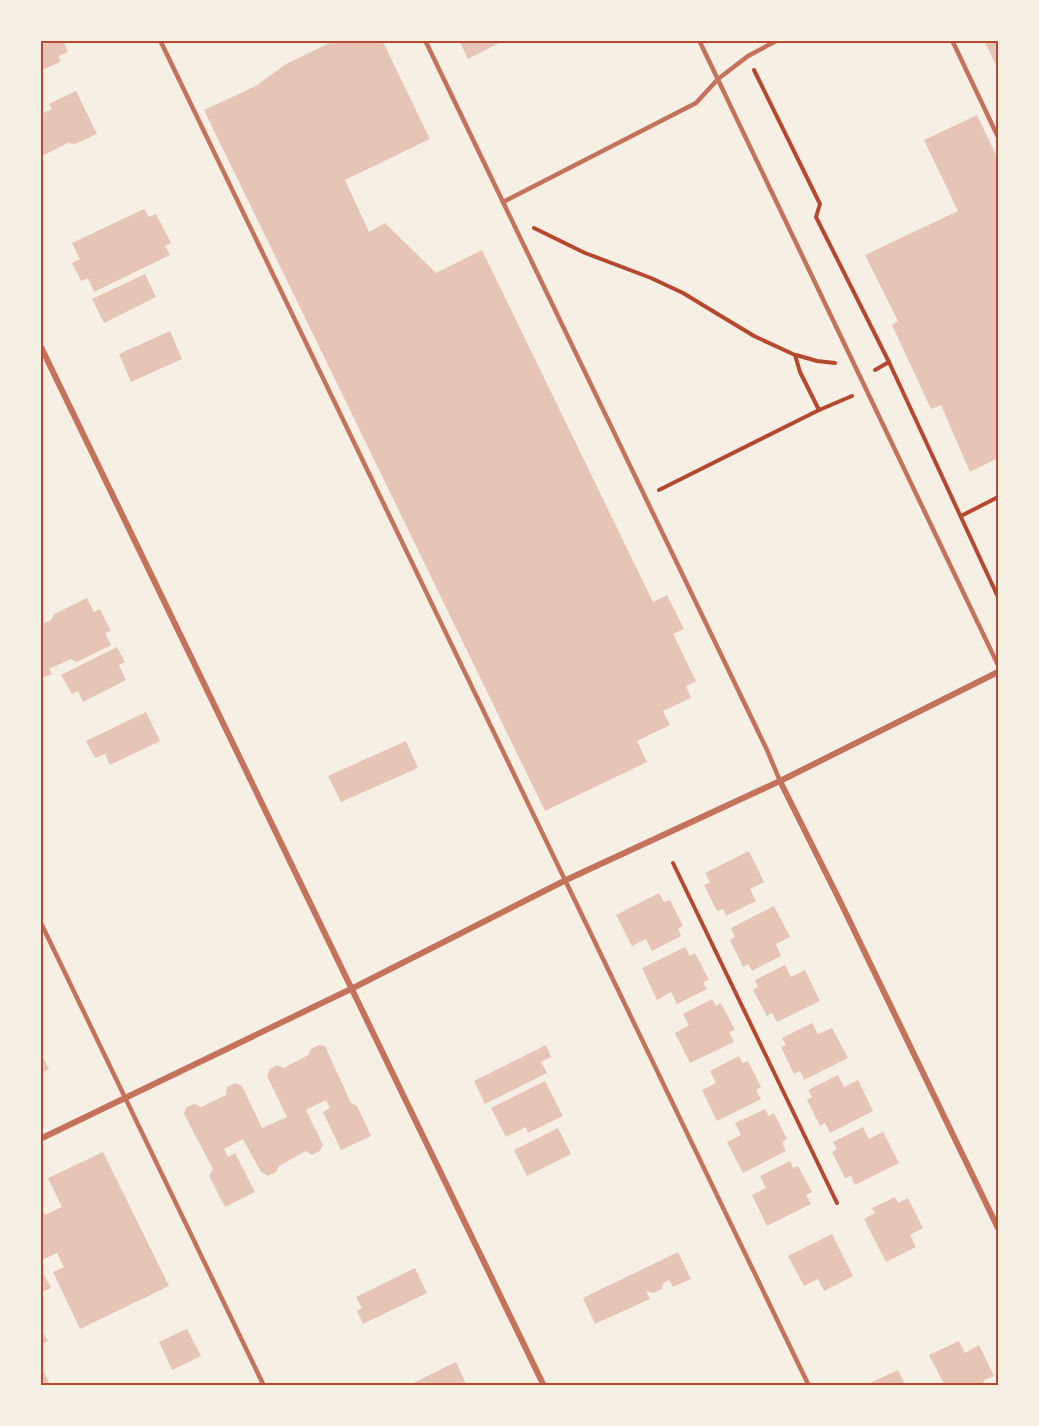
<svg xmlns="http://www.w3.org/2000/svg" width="1039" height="1426" viewBox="0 0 1039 1426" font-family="'Nunito Sans',sans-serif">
<rect width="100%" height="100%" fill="#f6efe4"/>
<g fill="#e6c5b7">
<polygon points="53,40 63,40 68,52 59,56 60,62 40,71 40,46"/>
<polygon points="336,40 382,40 430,139 345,180 369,232 385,223 436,273 482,250 653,602 667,595 684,629 673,634 696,681 686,686 691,698 663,711 670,725 637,741 647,762 545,811 204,110 256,86 286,64"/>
<polygon points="459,40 505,40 468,59"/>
<polygon points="984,40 998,40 998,70"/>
<polygon points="76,91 97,134 75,144 68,143 40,157 40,114 52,109 49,104"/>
<polygon points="977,115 998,159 998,458 970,472 941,405 931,409 892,325 898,321 865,255 958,211 924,140"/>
<polygon points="144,209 149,217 156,214 171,243 165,246 170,255 94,292 88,278 81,281 72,263 80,259 72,243"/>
<polygon points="145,274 156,297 104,323 92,299"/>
<polygon points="170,331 182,359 131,382 119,354"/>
<polygon points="87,598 94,612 100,609 111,631 105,633 111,645 77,662 71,659 49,669 52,674 40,679 40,625 51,620 54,614"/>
<polygon points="117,647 125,662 119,665 126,680 83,702 78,691 72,694 61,675"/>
<polygon points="146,712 160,741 110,765 105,754 95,758 86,741"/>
<polygon points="406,741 418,768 341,802 328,776"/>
<polygon points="749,851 764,882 750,889 756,901 726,916 723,909 717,911 704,885 710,882 705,873"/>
<polygon points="659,893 664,902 670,900 683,926 678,929 681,936 652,951 646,939 632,946 616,915"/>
<polygon points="774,906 790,937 776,944 781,956 752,971 748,964 743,967 730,940 735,937 731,928"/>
<polygon points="685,947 690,956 695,953 709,980 703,982 707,989 677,1004 671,992 657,1000 642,968"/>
<polygon points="785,965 791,977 805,970 820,1001 777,1022 772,1013 767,1016 753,990 758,987 755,980"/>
<polygon points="712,999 716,1006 721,1003 735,1030 729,1032 734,1042 690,1063 675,1033 689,1025 683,1014"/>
<polygon points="812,1023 818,1034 832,1028 848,1058 804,1080 800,1071 794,1074 781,1047 786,1045 782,1038"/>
<polygon points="319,1045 325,1046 351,1103 357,1106 371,1136 341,1150 323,1112 330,1108 326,1100 306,1110 323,1145 320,1151 312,1155 306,1151 279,1166 276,1172 268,1176 261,1172 243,1139 224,1149 228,1157 235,1153 255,1192 225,1207 209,1176 213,1169 184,1114 186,1107 195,1104 201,1107 226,1095 227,1087 235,1083 242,1086 262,1128 287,1117 267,1076 270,1069 277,1065 284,1068 308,1055 311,1049"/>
<polygon points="546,1045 551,1057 541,1062 547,1073 485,1104 474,1081"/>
<polygon points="40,1052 49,1069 40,1074"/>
<polygon points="739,1056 743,1063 748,1061 761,1087 756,1090 761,1099 717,1121 702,1090 716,1083 710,1071"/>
<polygon points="838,1075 844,1087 858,1080 873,1111 830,1133 825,1123 820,1126 807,1100 812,1097 808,1090"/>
<polygon points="545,1081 563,1116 528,1133 526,1127 506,1137 491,1108"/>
<polygon points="765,1109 769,1116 774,1113 787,1139 782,1142 786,1151 743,1173 727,1142 741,1135 735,1123"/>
<polygon points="863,1127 869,1139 883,1132 899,1163 855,1185 851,1176 845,1178 832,1152 837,1149 833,1142"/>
<polygon points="558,1128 571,1154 527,1176 514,1150"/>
<polygon points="103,1152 169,1286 80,1329 53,1272 64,1267 57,1253 40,1261 40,1206 45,1215 62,1207 48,1178"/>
<polygon points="790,1161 793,1168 798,1166 812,1192 806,1195 811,1204 767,1226 752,1195 766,1188 760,1176"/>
<polygon points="895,1197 898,1203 908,1198 923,1228 910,1235 916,1247 886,1262 864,1219 875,1213 872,1208"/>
<polygon points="832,1234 853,1276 824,1291 818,1279 804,1286 788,1256"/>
<polygon points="678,1252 691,1279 673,1287 669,1280 663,1283 662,1289 654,1293 646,1291 650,1299 595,1324 583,1298"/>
<polygon points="40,1267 51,1288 40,1293"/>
<polygon points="415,1268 427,1293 363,1324 357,1311 362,1308 356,1297"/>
<polygon points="40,1327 48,1341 40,1345"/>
<polygon points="187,1329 201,1356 172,1370 159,1342"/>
<polygon points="959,1341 965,1353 979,1345 994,1376 983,1381 986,1386 945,1386 929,1355"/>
<polygon points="456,1362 467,1386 407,1386"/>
<polygon points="40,1364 49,1382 40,1385"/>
<polygon points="898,1370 906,1386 867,1386 870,1383"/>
</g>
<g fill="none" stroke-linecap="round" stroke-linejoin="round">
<g stroke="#b5482f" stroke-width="4">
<polyline points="754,70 820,204 816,217 889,362 998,597"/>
<polyline points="534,228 585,253 651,278 683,293 754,336 795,355 800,372 819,410"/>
<polyline points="796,355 817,361 835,363"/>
<polyline points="875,370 889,362"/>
<polyline points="659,490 819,410 852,396"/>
<polyline points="961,516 998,497"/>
<polyline points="673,863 837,1203"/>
</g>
<g stroke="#c5725c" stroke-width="4.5">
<polyline points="160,40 809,1386"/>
<polyline points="425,40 767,750 780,781"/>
<polyline points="699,40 998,665"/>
<polyline points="952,40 998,137"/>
<polyline points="503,202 696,103 718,79 748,56 778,40"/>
<polyline points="40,921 264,1386"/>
</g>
<g stroke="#c5725c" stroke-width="6">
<polyline points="40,345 544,1386"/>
<polyline points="780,781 839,899 998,1228"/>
<polyline points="40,1139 353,988 566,880 780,781 998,672"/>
</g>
</g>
<rect width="1039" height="1426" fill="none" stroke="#f6efe4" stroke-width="84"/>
<rect x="42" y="42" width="955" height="1342" fill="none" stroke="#b5482f" stroke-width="2"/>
</svg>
